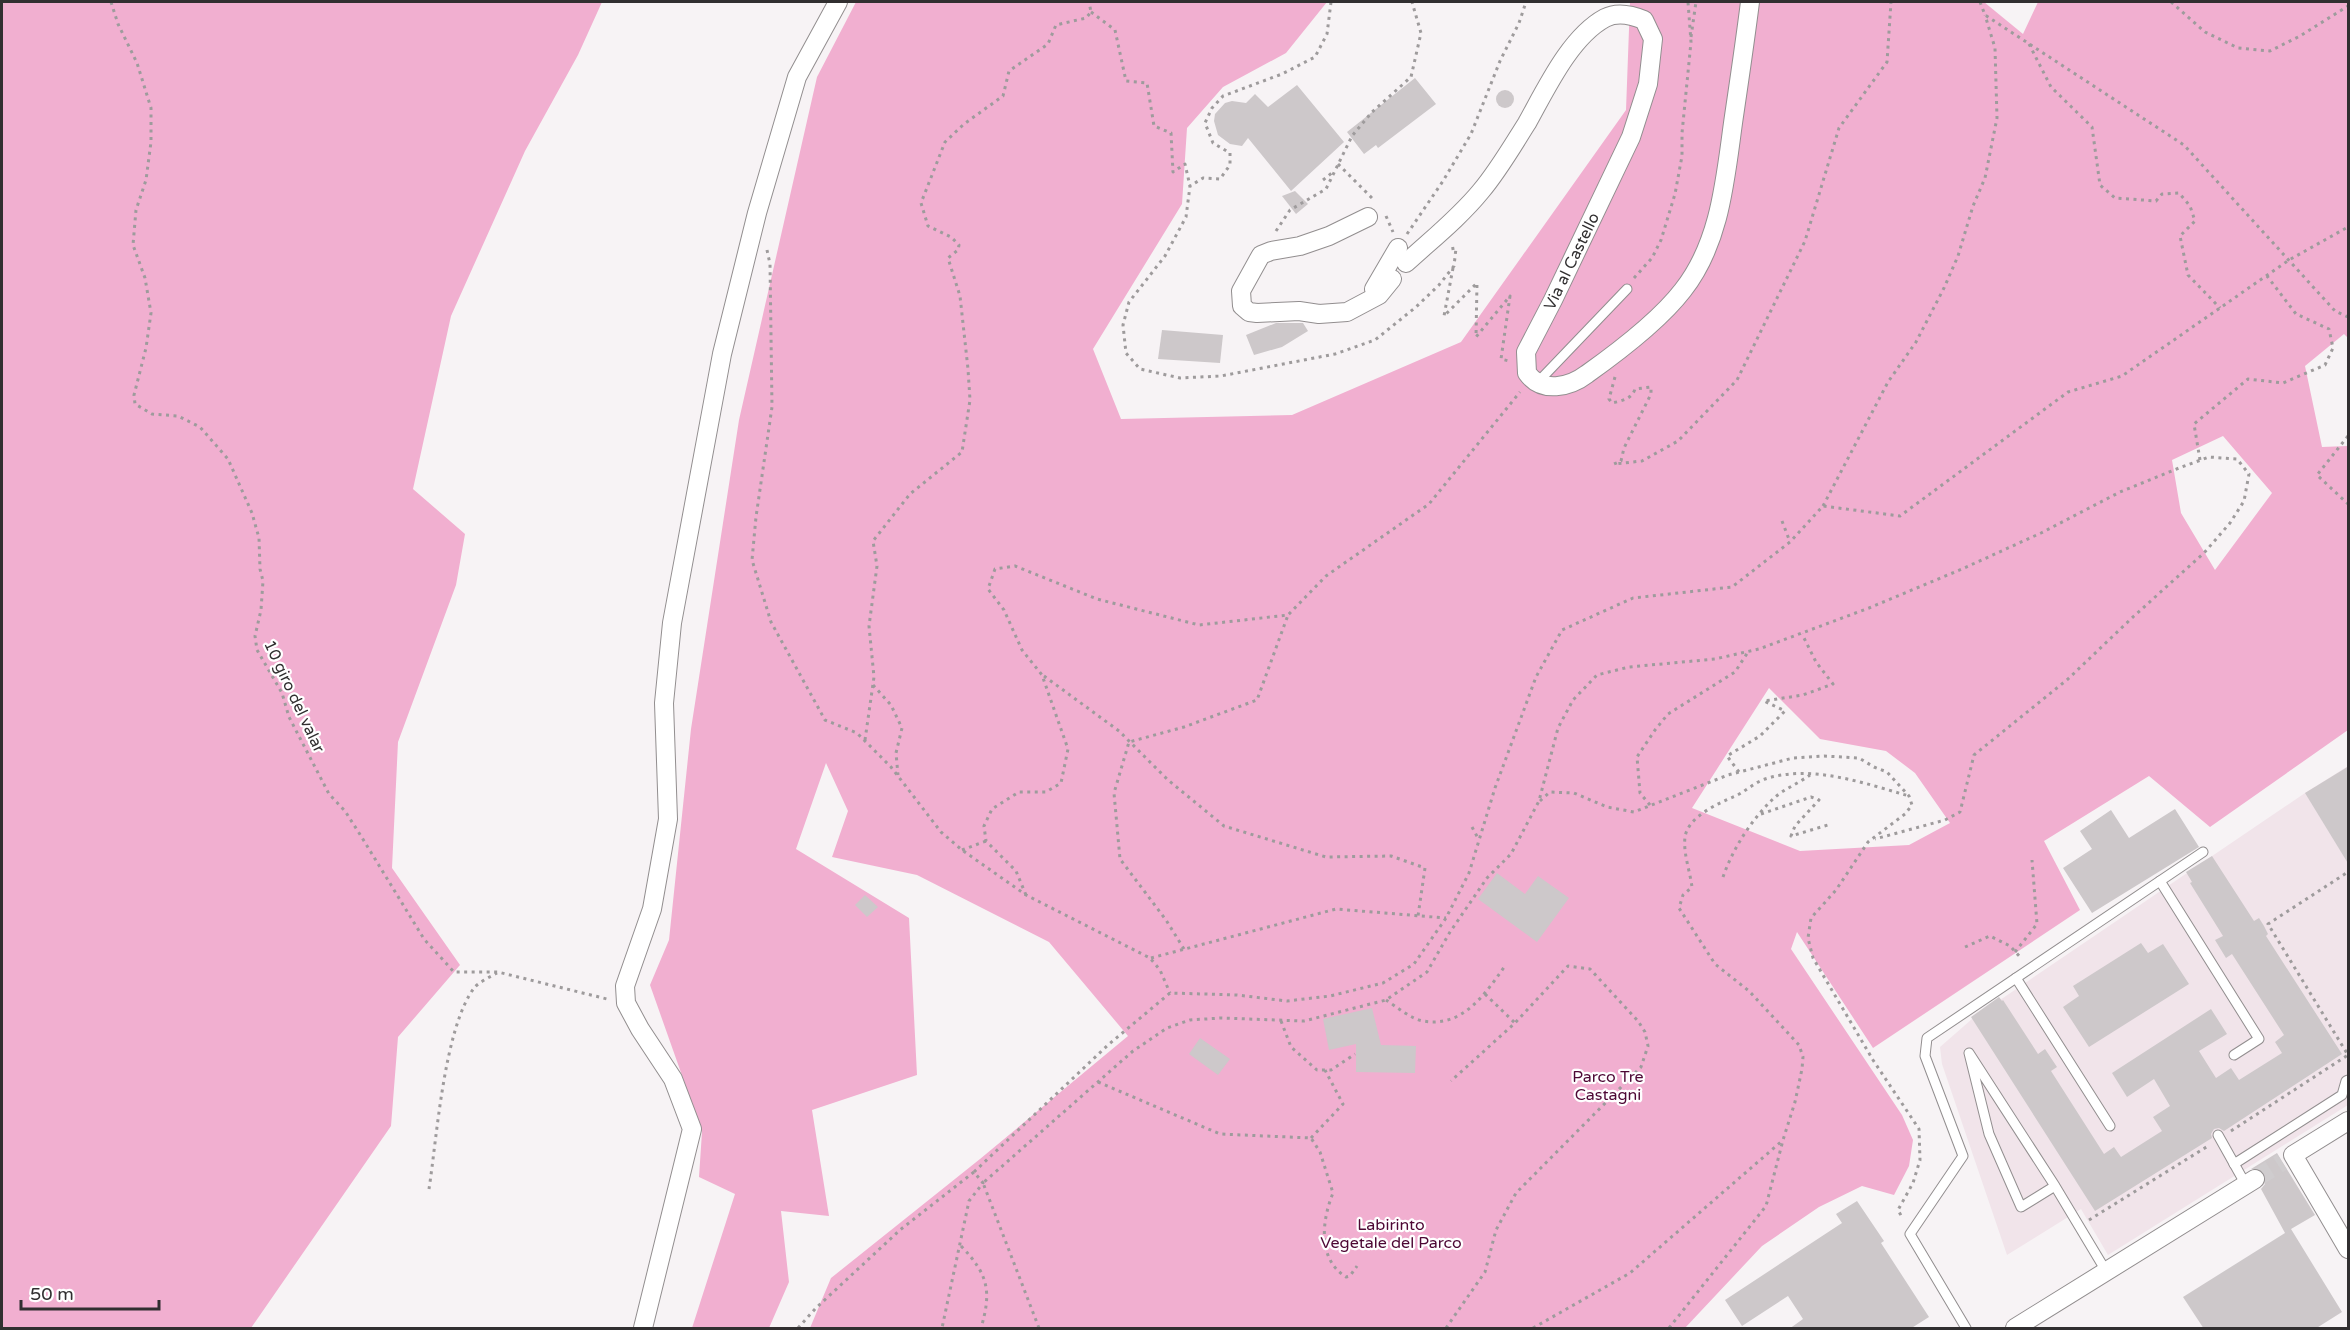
<svg xmlns="http://www.w3.org/2000/svg" width="2350" height="1330" viewBox="0 0 2350 1330" font-family="'Varela Round',sans-serif">
<rect width="100%" height="100%" fill="#f7f3f5"/>
<polygon fill="#f1e4ea" points="2348,766 2348,1105 2108,1255 2081,1209 2007,1255 1942,1064 1940,1047 1972,1019 2305,793"/>
<g fill="#f1afd0" fill-rule="evenodd">
<polygon points="2,2 602,2 578,55 525,151 451,316 413,489 465,534 456,585 398,742 392,868 460,965 398,1037 391,1126 251,1328 2,1328"/>
<path d="M856,2H1327L1286,53L1223,87L1187,128L1182,204L1093,349L1121,419L1292,415L1461,342L1626,110L1630,2H1984L2023,34L2038,2H2348V338L2344,334L2305,366L2322,447L2348,446V730L2210,827L2149,776L2044,841L2080,910L1873,1048L1797,932L1791,949L1902,1115L1913,1140L1909,1166L1894,1195L1862,1186L1819,1207L1762,1246L1685,1328H810L831,1278L980,1159L1128,1036L1049,942L917,875L832,857L848,811L826,763L796,849L909,918L917,1075L812,1110L829,1216L781,1211L789,1282L769,1328H692L735,1194L699,1177L702,1132L650,985L669,940L691,729L739,420L817,77ZM2223,436L2272,493L2215,570L2181,513L2172,460ZM1769,688L1820,739L1886,751L1915,773L1950,823L1909,845L1800,851L1692,808Z"/>
</g>
<g fill="#cdc8ca">
<polygon points="1415,78 1436,104 1378,148 1376,145 1364,154 1347,132"/>
<polygon points="1297,85 1344,142 1291,191 1248,138 1242,146 1230,144 1218,135 1214,121 1215,114 1225,103 1232,101 1246,103 1255,94 1268,107"/>
<circle cx="1505" cy="99" r="9"/>
<polygon points="1295,191 1308,204 1296,214 1282,196"/>
<polygon points="1276,323 1303,323 1308,331 1282,347 1254,355 1246,335"/>
<polygon points="1162,330 1223,335 1220,363 1158,359"/>
<polygon points="2349,766 2349,865 2305,793"/>
<polygon points="2175,809 2199,847 2092,913 2063,868 2092,849 2080,831 2111,810 2129,838"/>
<polygon points="2212,856 2254,921 2259,918 2264,926 2268,934 2266,936 2342,1054 2224,1131 2219,1128 2214,1129 2211,1134 2212,1138 2095,1211 1971,1017 1999,997 2002,1001 2003,1000 2038,1054 2045,1049 2057,1067 2051,1071 2104,1154 2114,1147 2121,1157 2162,1131 2153,1117 2170,1106 2154,1079 2127,1097 2112,1073 2211,1009 2227,1034 2199,1051 2216,1078 2231,1068 2239,1080 2282,1053 2275,1042 2284,1035 2232,954 2226,958 2215,940 2223,936 2190,883 2192,882 2186,872"/>
<polygon points="1497,873 1525,894 1538,876 1569,898 1537,942 1478,899"/>
<polygon points="865,895 878,907 867,917 855,905"/>
<polygon points="2141,943 2148,953 2163,944 2189,984 2089,1047 2063,1007 2079,996 2073,986"/>
<polygon points="1372,1008 1381,1045 1416,1046 1415,1073 1356,1072 1356,1044 1329,1050 1323,1019"/>
<polygon points="1200,1038 1230,1059 1218,1075 1189,1054"/>
<polygon points="2277,1153 2315,1215 2291,1229 2342,1312 2315,1329 2204,1329 2183,1297 2285,1233 2261,1189 2265,1184 2265,1174 2260,1169 2251,1169"/>
<polygon points="1857,1201 1884,1241 1881,1243 1929,1317 1910,1329 1789,1329 1803,1319 1788,1296 1742,1326 1725,1300 1842,1223 1836,1214"/>
</g>
<g fill="none" stroke-linecap="round" stroke-linejoin="round">
<polyline stroke="#cfccce" stroke-width="18" stroke-dasharray="18 9" stroke-linecap="butt" points="2255,1179 2282,1162"/>
<defs>
<g id="lane">
<polyline points="1537,383 1627,289"/>
<polyline points="2160,881 2259,1039 2234,1055"/>
<polyline points="2016,978 2110,1126"/>
<polyline points="2218,1135 2246,1185"/>
<polyline points="2234,1164 2342,1095 2346,1081 2348,1080"/>
<polyline points="2055,1186 1969,1053 1989,1134 2021,1207 2055,1186 2106,1271"/>
<polyline points="1966,1328 1910,1234 1963,1156 1925,1056 1927,1038 2203,852"/>
</g>
<g id="street">
<polyline points="1368,217 1329,236 1300,246 1271,251 1261,255 1241,291 1242,306 1249,312 1257,313 1299,311 1319,314 1347,312 1379,295 1392,279"/>
<path d="M1406,263C1431,240 1459,218 1481,191C1498,171 1513,145 1527,123C1546,89 1570,37 1605,18C1618,11 1632,15 1644,20L1653,39L1648,84L1631,137L1553,300L1526,352L1527,373C1542,394 1570,387 1587,374C1618,352 1660,320 1683,290C1720,243 1725,181 1733,123C1739,82 1745,42 1750,2"/>
<polyline points="1374,289 1398,248"/>
<polyline points="2348,1121 2293,1155 2348,1249"/>
<polyline points="643,1328 692,1129 673,1079 640,1029 626,1003 625,986 652,909 668,819 664,703 672,623 722,354 757,213 797,77 838,2"/>
<polyline points="2015,1328 2255,1179"/>
</g>
</defs>
<use href="#lane" stroke="#928e8f" stroke-width="11"/>
<use href="#street" stroke="#928e8f" stroke-width="20"/>
<g stroke="#9e9b9c" stroke-width="3" stroke-dasharray="3 4.5" stroke-linecap="butt">
<polyline points="111,2 118,24 137,63 151,108 151,142 146,180 136,210 133,245 145,278 151,313 146,348 134,395 135,404 152,414 178,416 200,427 228,459 252,513 259,538 260,569 263,581 261,610 255,636 257,650 282,693 289,717 329,794 345,811 361,836 424,939 454,972 498,972 607,999"/>
<polyline points="1331,2 1327,34 1315,57 1282,74 1223,96 1212,108 1205,123 1213,143 1230,153 1230,165 1220,179 1203,178 1190,186 1186,217 1165,256 1129,302 1123,325 1126,353 1140,369 1180,378 1221,376 1335,354 1375,340 1416,307 1439,285 1454,266 1456,248 1450,249"/>
<polyline points="1980,2 1985,15 2184,145 2335,311 2348,317"/>
<polyline points="2171,2 2205,32 2238,48 2270,51 2300,36 2348,6"/>
<polyline points="1091,12 1115,30 1126,81 1147,83 1154,126 1171,133 1173,172 1185,164 1190,186"/>
<polyline points="1691,37 1696,2"/>
<polyline points="2029,44 2051,87 2092,127 2100,185 2115,198 2156,201 2162,194 2179,193 2190,206 2195,221 2180,236 2188,275 2220,308"/>
<polyline points="1338,164 1373,199"/>
<polyline points="1323,180 1333,172"/>
<polyline points="1386,216 1393,232"/>
<polyline points="1276,231 1290,210 1326,189 1352,136 1372,112 1411,77 1421,33 1412,2"/>
<polyline points="1407,234 1443,181 1471,134 1500,61 1519,23 1526,2"/>
<polyline points="767,250 770,264 772,407 756,517 752,560 771,622 825,720 857,733 891,767 941,832 962,850 1026,895 1150,958 1160,970 1170,993"/>
<polyline points="1453,268 1444,316 1477,283 1476,337 1510,296 1501,359 1509,361"/>
<polyline points="1634,278 1652,258 1661,240 1675,194 1682,156 1682,133 1691,42 1688,2"/>
<path d="M1615,377L1609,399L1612,403C1621,401 1632,399 1635,389L1651,387V394L1624,448L1621,461L1614,464L1642,461L1678,441L1737,380L1805,241L1839,128L1887,62L1891,2"/>
<polyline points="2348,436 2317,475 2348,504"/>
<polyline points="2200,460 2194,424 2248,379 2283,383 2325,365 2333,348 2329,329 2296,314 2267,276"/>
<polyline points="1823,506 1888,382 1916,342 1944,288 1958,256 1973,206 1985,178 1997,118 1995,48 1985,15"/>
<polyline points="1782,521 1790,542"/>
<polyline points="1044,676 1119,731 1168,780 1224,826 1326,857 1391,856 1425,868 1418,916"/>
<polyline points="873,685 891,705 902,728 896,753 898,775"/>
<polyline points="865,740 874,677 869,626 877,566 873,541 910,494 962,452 970,400 968,369 960,296 948,258 958,250 959,245 951,237 928,226 921,203 945,142 964,124 1003,96 1009,71 1048,44 1056,25 1086,18 1091,12 1089,2"/>
<polyline points="1739,772 1727,756 1760,736 1785,711 1764,701 1803,695 1833,684 1816,662 1802,634"/>
<polyline points="1540,801 1550,792 1574,793 1607,807 1634,812 1728,775 1793,758 1824,756 1859,758 1874,767 1887,772 1909,796 1912,805 1905,814 1868,842 1836,890 1811,918 1808,938 1813,958 1873,1060 1919,1129 1920,1160 1913,1183 1898,1210 1903,1219"/>
<polyline points="1650,805 1640,793 1637,757 1655,730 1668,714 1735,672 1748,652"/>
<polyline points="1761,814 1811,797 1819,800 1795,826 1791,836 1828,825"/>
<polyline points="1472,827 1479,840"/>
<polyline points="962,850 986,841"/>
<path d="M1723,877C1733,848 1752,819 1774,798C1784,789 1799,783 1810,775"/>
<polyline points="1026,895 1016,871 986,841 984,826 992,809 1019,792 1046,792 1061,783 1068,749 1042,675 1022,650 1004,610 988,589 995,569 1015,566 1097,599 1199,625 1288,615 1326,576 1429,504 1520,392"/>
<polyline points="1965,947 1990,936 2010,946 2021,958"/>
<polyline points="1184,949 1166,920 1120,859 1114,793 1129,742 1184,727 1257,700 1288,615"/>
<polyline points="2015,952 2037,924 2032,860"/>
<polyline points="1151,958 1336,909 1446,918"/>
<polyline points="1485,994 1515,1023"/>
<path d="M1386,1000C1397,1007 1411,1019 1423,1021C1463,1028 1485,994 1505,966"/>
<polyline points="1281,1021 1291,1047 1317,1070 1331,1070 1355,1054"/>
<path d="M1098,1082L1220,1134L1311,1138L1320,1152L1333,1193C1322,1220 1317,1259 1346,1277L1350,1276L1357,1266"/>
<polyline points="2231,1131 2348,1055 2268,924 2348,872"/>
<polyline points="1311,1138 1343,1104 1325,1070"/>
<polyline points="974,1172 1108,1045 1170,993 1237,995 1287,1001 1330,996 1383,983 1414,964 1446,918 1469,873 1495,788 1536,677 1562,630 1633,598 1732,587 1790,542 1823,506 1900,516 2068,392 2122,376 2289,260 2348,227"/>
<path d="M429,1189C437,1137 444,1029 474,988C479,982 490,977 497,973"/>
<polyline points="2089,1220 2208,1146"/>
<path d="M961,1246C988,1274 992,1291 981,1328"/>
<polyline points="798,1328 816,1308 900,1230 974,1172 983,1183 969,1201 942,1328"/>
<polyline points="1039,1328 983,1183 1133,1051 1167,1028 1190,1020 1221,1018 1304,1021 1386,1000 1427,972 1450,932 1487,878 1511,854 1539,801 1558,728 1573,700 1597,675 1629,667 1715,659 1759,649 1869,608 1962,569 2041,533 2120,492 2179,468 2209,457 2237,459 2249,474 2244,501 2230,523 2204,553 2134,616 2068,679 1974,755 1960,812 1945,820 1875,839"/>
<polyline points="1446,1328 1485,1272 1496,1230 1516,1193 1641,1067 1648,1046 1645,1032 1638,1021 1590,969 1568,966 1515,1023 1451,1081"/>
<polyline points="1533,1328 1630,1273 1782,1141"/>
<path d="M1669,1328L1766,1206L1783,1140L1795,1102L1802,1069L1803,1057L1799,1045L1749,991L1715,964L1679,908L1683,895L1692,887C1690,871 1683,853 1685,837C1688,817 1717,804 1733,797C1744,793 1753,783 1765,779C1811,764 1864,783 1909,796"/>
</g>
<use href="#lane" stroke="#fff" stroke-width="9"/>
<use href="#street" stroke="#fff" stroke-width="18"/>
</g>
<g text-anchor="middle" stroke-width="4.5" stroke-linejoin="round" paint-order="stroke">
<g font-size="16" fill="#312f30" stroke="#fff">
<text transform="translate(1571 261) rotate(-64)" y="6">Via al Castello</text>
<text transform="translate(295 696) rotate(65)" y="6">10 giro del valar</text>
</g>
<g font-size="16" fill="#4d0734" stroke="#fff">
<text x="1608" y="1082">Parco Tre<tspan x="1608" dy="18">Castagni</tspan></text>
<text x="1391" y="1230">Labirinto<tspan x="1391" dy="18">Vegetale del Parco</tspan></text>
</g>
</g>
<rect width="2350" height="1330" fill="none" stroke="#312f30" stroke-width="6"/>
<path d="M21 1300v9h138v-9" fill="none" stroke="#312f30" stroke-width="3"/>
<text x="30" y="1300" font-size="18" fill="#312f30" stroke="#ffffff" stroke-width="4.5" paint-order="stroke">50 m</text>
</svg>
